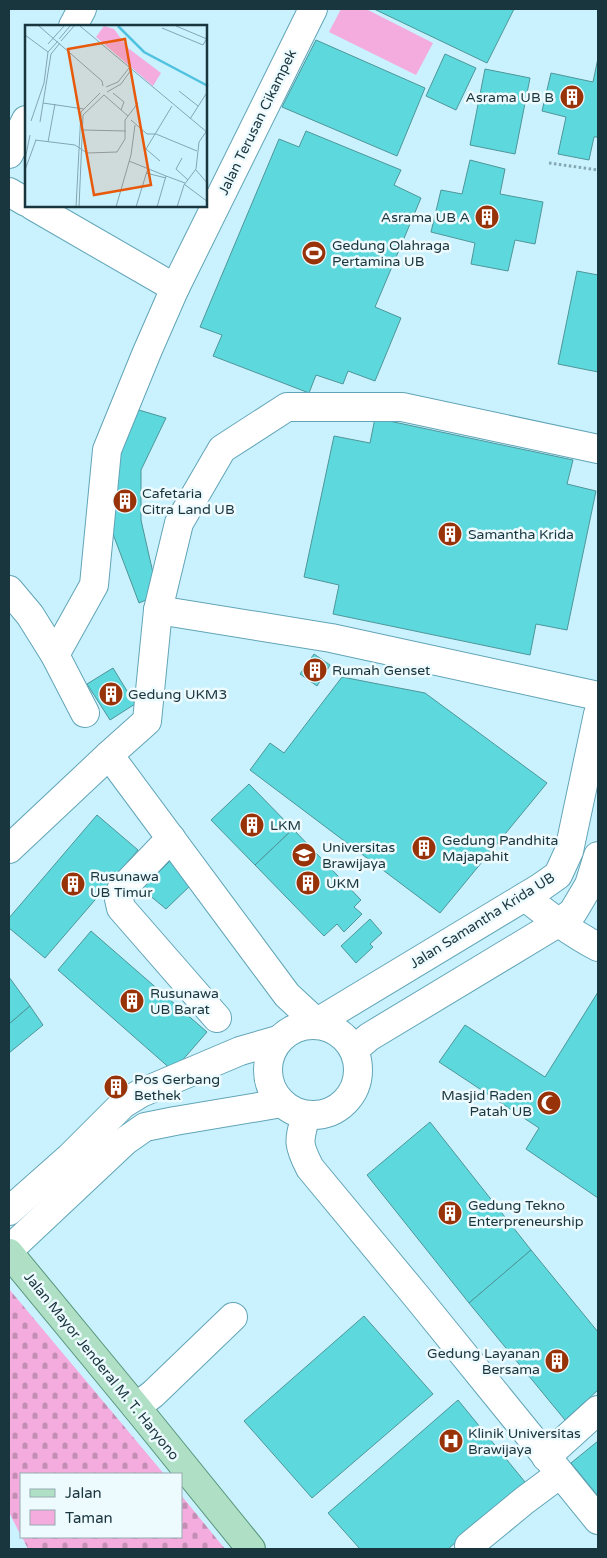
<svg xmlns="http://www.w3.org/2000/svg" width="607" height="1558" viewBox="0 0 607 1558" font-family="'Varela Round',sans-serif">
<defs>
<pattern id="cemetery-stones" width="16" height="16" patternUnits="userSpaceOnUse" patternTransform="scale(1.25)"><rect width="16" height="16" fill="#f3acdd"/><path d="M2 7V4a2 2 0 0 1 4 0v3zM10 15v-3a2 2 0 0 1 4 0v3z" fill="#c48db4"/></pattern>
</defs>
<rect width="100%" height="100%" fill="#caf2fe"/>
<g fill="url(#cemetery-stones)">
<polygon points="9,1289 164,1474 21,1474 21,1536 9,1512"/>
<polygon points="181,1495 225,1549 28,1549 22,1537 181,1537"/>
</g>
<polygon fill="#f3acdd" points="341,9 366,9 433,43 416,75 329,32"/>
<g fill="#5dd9de" stroke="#4d9699">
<polygon points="374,9 514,9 487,63"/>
<polygon points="316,40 425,88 397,156 282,107"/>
<polygon points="445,54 476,68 456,110 426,96"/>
<polygon points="598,58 598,137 594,137 589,160 558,154 566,117 542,111 551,73 593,82"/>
<polygon points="485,69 530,78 515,154 470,145"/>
<polygon points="306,131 401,170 394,185 421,198 375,307 401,318 375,381 348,371 343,384 316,375 309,393 213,356 222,335 200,327 279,139 299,147"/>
<polygon points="470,160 505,169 500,194 543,202 535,244 515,240 508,271 471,264 475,243 431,232 441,190 462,194"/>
<polygon points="577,271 598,275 598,372 558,364"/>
<polygon points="132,408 166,418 141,470 141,520 158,595 139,603 113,534 122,430"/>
<polygon points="375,418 573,460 567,484 596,491 567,630 536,624 530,655 333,614 339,585 304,577 334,436 370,443"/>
<polygon points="314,654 330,665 317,686 300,674"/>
<polygon points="113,668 135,704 110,720 87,684"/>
<polygon points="342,677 425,693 547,783 440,913 250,770 270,743 284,753"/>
<polygon points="249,784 293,829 255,865 211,820"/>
<polygon points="97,815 138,850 45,958 9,928 9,918"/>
<polygon points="293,829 361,900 354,907 362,914 344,932 337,924 324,936 255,865"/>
<polygon points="172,859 192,884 166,909 142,889"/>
<polygon points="370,919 382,933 370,944 373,947 356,963 341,946"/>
<polygon points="91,931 207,1032 173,1071 58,970"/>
<polygon points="9,977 30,1006 9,1024"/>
<polygon points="598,992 598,1198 526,1149 539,1128 439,1062 465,1025 545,1077"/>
<polygon points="30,1006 43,1025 9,1053 9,1024"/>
<polygon points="118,1076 125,1083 116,1092 109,1083"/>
<polygon points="430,1122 531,1250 469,1303 367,1175"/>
<polygon points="531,1250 598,1332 598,1390 565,1420 469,1303"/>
<polygon points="364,1316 433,1394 312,1498 244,1421"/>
<polygon points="458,1400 525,1482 448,1549 360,1549 328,1513"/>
<polygon points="598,1441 598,1496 571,1463"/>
</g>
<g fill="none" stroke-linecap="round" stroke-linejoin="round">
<defs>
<g id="minor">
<polyline points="73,26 82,9"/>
<polyline points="9,154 26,120"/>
<polyline points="9,192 26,202"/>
<polyline points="33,206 175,288"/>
<polyline points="9,590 30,615 55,655 85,713"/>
<polyline points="158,610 331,638 598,696"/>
<polyline points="55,655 94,585 107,450 147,352 175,288 313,9"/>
<polyline points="109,755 287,995 316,1022"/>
<polyline points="171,838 121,890 119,899 121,908 217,1018"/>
<polyline points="9,849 109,755 147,721 158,610 179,523 222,449 287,407 402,407 598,449"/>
<path d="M525,897C548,915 571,933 598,947"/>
<polyline points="314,1024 541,887 558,875 569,851 598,714"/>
<circle cx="313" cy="1070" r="45"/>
<polyline points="354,1050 369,1037 558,923 573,912 589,885 598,856"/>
<path d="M306,1115C299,1141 297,1143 310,1168L417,1297L598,1520"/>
<polyline points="9,1211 70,1157 123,1104 141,1093 240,1051 278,1040"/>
<polyline points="9,1250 125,1141 145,1127 175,1121 282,1103"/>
<polyline points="136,1407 153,1394 233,1317"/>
<polyline points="546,1457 598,1410"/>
<polyline points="469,1546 525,1500 560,1474"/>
</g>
<polyline id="major" points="9,1253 136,1407 251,1549"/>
</defs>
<use href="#minor" stroke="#61a4b7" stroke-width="30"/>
<use href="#major" stroke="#58967c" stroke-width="30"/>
<polyline stroke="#84a7b2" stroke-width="3" stroke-dasharray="2.5 2.5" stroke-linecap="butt" points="549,163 598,170"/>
<use href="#minor" stroke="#fff" stroke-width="28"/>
<use href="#major" stroke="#afe0c5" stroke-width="28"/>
</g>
<defs>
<symbol id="building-disc" viewBox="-11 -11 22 22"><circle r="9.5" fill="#983209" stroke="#edfafe"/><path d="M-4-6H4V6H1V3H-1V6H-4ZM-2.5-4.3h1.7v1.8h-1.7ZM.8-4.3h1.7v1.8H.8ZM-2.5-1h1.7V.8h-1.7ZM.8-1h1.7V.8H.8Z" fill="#fff"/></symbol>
<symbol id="stadium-disc" viewBox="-11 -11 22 22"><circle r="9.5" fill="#983209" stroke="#edfafe"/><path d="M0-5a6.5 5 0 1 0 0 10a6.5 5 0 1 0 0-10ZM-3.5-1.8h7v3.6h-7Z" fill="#fff"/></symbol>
<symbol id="university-disc" viewBox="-11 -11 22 22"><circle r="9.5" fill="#983209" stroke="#edfafe"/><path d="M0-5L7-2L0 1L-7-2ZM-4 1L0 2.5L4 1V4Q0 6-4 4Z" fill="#fff"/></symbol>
<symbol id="mosque-disc" viewBox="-11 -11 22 22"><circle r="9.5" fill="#983209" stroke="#edfafe"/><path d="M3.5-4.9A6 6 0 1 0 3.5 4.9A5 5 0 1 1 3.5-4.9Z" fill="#fff"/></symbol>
<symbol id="hospital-disc" viewBox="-11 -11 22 22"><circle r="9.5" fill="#983209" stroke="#edfafe"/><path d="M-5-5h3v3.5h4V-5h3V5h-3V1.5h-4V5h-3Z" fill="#fff"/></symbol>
</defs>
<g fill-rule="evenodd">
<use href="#building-disc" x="558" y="83" width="28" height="28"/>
<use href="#building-disc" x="473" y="203" width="28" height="28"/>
<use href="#stadium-disc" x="300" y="239" width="28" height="28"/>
<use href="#building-disc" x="111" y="487" width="28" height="28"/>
<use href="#building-disc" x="436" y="520" width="28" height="28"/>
<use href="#building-disc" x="301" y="656" width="28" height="28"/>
<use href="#building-disc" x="97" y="680" width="28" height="28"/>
<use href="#building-disc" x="238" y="811" width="28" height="28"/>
<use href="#building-disc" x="410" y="834" width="28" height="28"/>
<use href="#university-disc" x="290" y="841" width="28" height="28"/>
<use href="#building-disc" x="294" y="869" width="28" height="28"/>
<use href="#building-disc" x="59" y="870" width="28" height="28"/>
<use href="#building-disc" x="118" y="987" width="28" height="28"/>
<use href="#building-disc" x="102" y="1073" width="28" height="28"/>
<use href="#mosque-disc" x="535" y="1089" width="28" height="28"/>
<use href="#building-disc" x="436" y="1199" width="28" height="28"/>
<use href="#building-disc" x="543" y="1347" width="28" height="28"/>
<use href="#hospital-disc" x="437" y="1427" width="28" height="28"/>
</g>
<g text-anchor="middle" stroke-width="5" stroke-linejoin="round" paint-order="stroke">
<g font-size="14" fill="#19353d" stroke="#edfafe" text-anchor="start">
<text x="554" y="102" text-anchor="end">Asrama UB B</text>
<text x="470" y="222" text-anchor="end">Asrama UB A</text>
<text x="332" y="250">Gedung Olahraga<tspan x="332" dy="16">Pertamina UB</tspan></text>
<text x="142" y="498">Cafetaria<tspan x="142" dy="16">Citra Land UB</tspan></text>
<text x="468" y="539">Samantha Krida</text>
<text x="332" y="675">Rumah Genset</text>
<text x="128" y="699">Gedung UKM3</text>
<text x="270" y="830">LKM</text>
<text x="442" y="845">Gedung Pandhita<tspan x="442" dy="16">Majapahit</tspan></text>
<text x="322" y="852">Universitas<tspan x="322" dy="16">Brawijaya</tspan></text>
<text x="90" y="881">Rusunawa<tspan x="90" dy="16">UB Timur</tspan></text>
<text x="326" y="888">UKM</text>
<text x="150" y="998">Rusunawa<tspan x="150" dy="16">UB Barat</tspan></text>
<text x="134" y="1084">Pos Gerbang<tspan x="134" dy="16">Bethek</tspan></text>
<text x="532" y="1100" text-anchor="end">Masjid Raden<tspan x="532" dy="16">Patah UB</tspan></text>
<text x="468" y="1210">Gedung Tekno<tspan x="468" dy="16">Enterpreneurship</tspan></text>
<text x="540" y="1358" text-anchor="end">Gedung Layanan<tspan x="540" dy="16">Bersama</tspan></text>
<text x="468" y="1438">Klinik Universitas<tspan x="468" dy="16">Brawijaya</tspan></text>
</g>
<g font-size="14" fill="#19353d" stroke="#edfafe">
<text transform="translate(257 122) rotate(-64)" y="5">Jalan Terusan Cikampek</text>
<text transform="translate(482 920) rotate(-32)" y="5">Jalan Samantha Krida UB</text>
<text transform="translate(102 1366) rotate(51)" y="5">Jalan Mayor Jenderal M. T. Haryono</text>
</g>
</g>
<g transform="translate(25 25)">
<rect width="182" height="182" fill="#caf2fe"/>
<path d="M79,1L89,4L103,23L136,48L128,61L71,12Z" fill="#f3acdd"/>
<path fill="none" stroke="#50c2e0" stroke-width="2.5" d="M93,1L119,27L183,61"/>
<path fill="none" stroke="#83a6b1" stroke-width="1" d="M14,1L77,56L78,61M55,1L183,108M151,1L182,14M137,3L178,20L182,13M0,10L23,27M34,14L45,1M36,16L49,1M23,19L39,1M81,62L93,57L104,43M154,66L173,81M82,67L96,59L106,45M88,68L99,77L96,85M79,70L103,91M18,78L59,84M165,94L181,69M106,95L122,109H131L172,126M6,96L19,58L23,27L33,16M15,97L26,29L35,18M58,105L101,106M10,115L50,120L62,128L92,127L100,114V95L113,78M23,117L30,79M157,133L151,144L163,155M0,135L5,110M104,136L141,151M135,136L121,124L147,81M171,144L174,117L183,104M0,145L11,115M171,145L183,159M121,148L141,153M159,159L183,177M51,182L56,87L75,68M54,182L58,90L79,70M91,182L106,130L110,100M111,182L123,143M132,182L141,151L160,158M152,182L159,160L171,144"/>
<path fill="#e8590c" fill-opacity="0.15" stroke="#e8590c" stroke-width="2.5" d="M100,14L126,160L69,170L43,24Z"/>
<rect width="182" height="182" fill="none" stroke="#19353d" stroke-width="2.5"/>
</g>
<rect width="607" height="1558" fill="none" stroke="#19353d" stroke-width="20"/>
<rect x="20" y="1473" width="162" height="65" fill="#edfafe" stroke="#98abb1"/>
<rect x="30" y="1489" width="25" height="8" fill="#afe0c5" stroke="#98abb1"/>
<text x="65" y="1498" font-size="15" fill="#19353d">Jalan</text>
<rect x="30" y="1510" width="25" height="15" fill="#f3acdd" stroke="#98abb1"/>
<text x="65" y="1523" font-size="15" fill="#19353d">Taman</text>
</svg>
